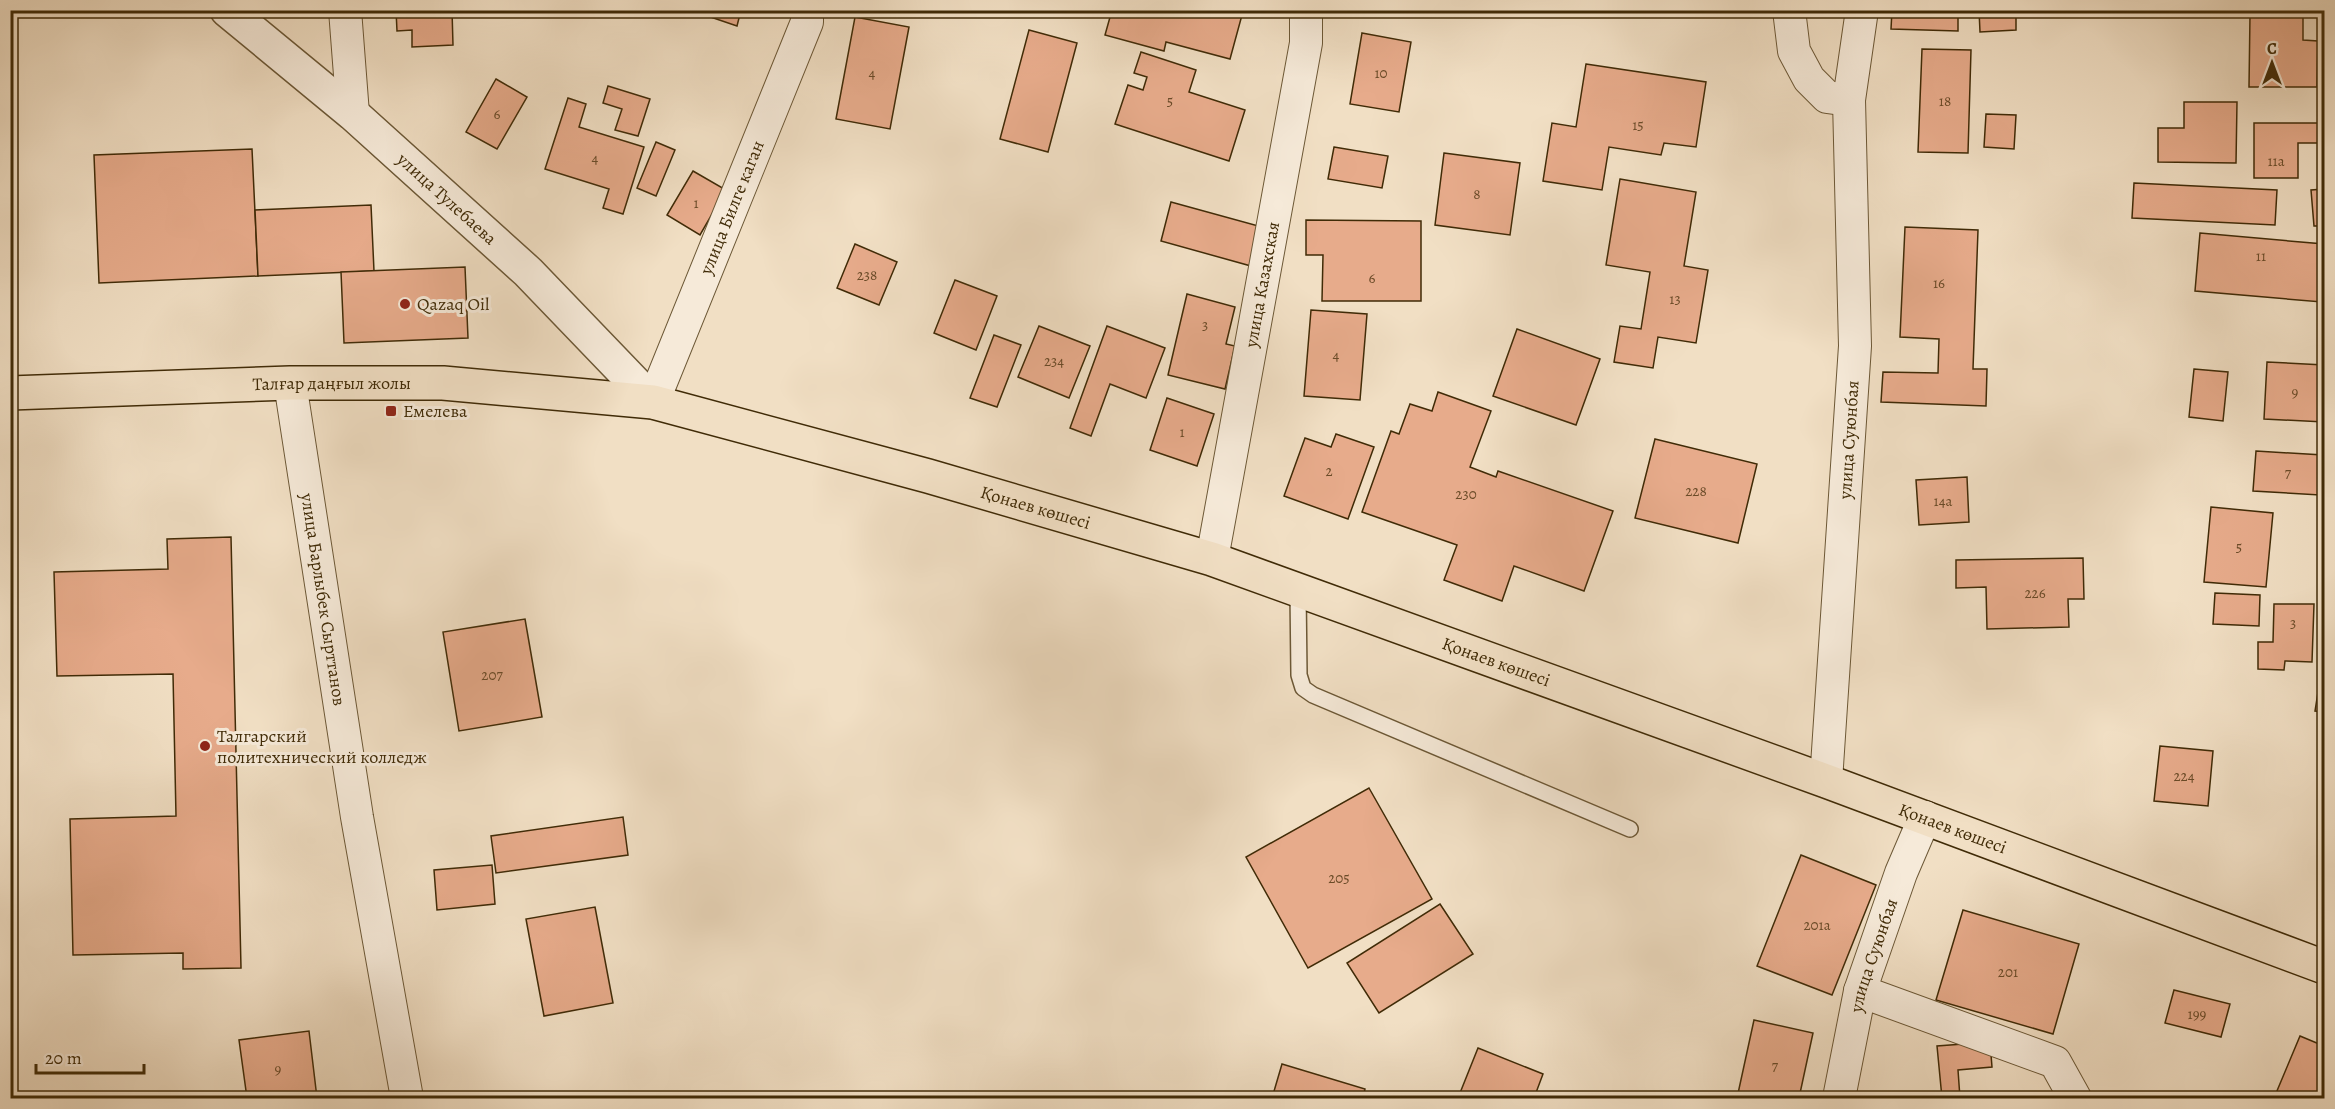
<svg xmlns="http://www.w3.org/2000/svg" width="2335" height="1109" viewBox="0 0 2335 1109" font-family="Alegreya,serif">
<rect width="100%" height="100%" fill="#f1dfc4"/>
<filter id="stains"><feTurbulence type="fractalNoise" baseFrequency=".00333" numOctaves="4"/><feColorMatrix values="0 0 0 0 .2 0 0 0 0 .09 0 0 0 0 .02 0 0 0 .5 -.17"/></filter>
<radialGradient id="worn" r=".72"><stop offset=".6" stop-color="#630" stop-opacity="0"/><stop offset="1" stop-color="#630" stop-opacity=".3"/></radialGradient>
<g fill="#e7ab8b" stroke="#402b07" stroke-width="1.5">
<polygon points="396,10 452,10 453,45 412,47 412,30 397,31"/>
<polygon points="690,10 741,10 737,26"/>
<polygon points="1112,10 1227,10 1242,15 1230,59 1166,42 1164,51 1105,35"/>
<polygon points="1892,10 1958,10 1958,31 1891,29"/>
<polygon points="1979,10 2002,10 2002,16 2016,15 2016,30 1980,32"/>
<polygon points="2250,15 2303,15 2303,40 2318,41 2317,87 2249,87"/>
<polygon points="855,17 909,27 890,129 836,119"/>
<polygon points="1029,30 1077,43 1048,152 1000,139"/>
<polygon points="1362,33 1411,42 1399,112 1350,104"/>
<polygon points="1922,49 1971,50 1968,153 1918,152"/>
<polygon points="1141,52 1196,70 1189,92 1245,110 1229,161 1115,124 1128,85 1143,90 1147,77 1134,73"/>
<polygon points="1586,64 1706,82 1696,147 1664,143 1661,155 1609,147 1602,190 1543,181 1552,123 1576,127"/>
<polygon points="496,79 527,97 497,149 466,132"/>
<polygon points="608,86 650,99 638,136 615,130 622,109 603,103"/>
<polygon points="568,98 586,104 579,127 644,147 623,214 603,208 609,189 545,169"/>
<polygon points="2184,102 2237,102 2236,163 2158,162 2158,128 2184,128"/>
<polygon points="1986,114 2016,115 2014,149 1984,147"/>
<polygon points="2254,123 2319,123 2319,143 2298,143 2298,178 2254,178"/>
<polygon points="656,142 675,150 656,196 637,188"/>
<polygon points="1334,147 1388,156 1382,188 1328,179"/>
<polygon points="252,149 258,276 99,283 94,155"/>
<polygon points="1444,153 1520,163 1510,235 1435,225"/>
<polygon points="693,171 726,190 700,235 667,215"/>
<polygon points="1620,179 1696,192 1684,266 1708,270 1696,343 1658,337 1653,368 1614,362 1620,326 1641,329 1650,272 1606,265"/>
<polygon points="2134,183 2277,190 2275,225 2132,218"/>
<polygon points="2324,189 2324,226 2314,226 2311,190"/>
<polygon points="1171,202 1262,227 1251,266 1161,241"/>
<polygon points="371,205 374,271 258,276 255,210"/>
<polygon points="1306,220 1421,221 1421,301 1322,301 1323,255 1306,255"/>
<polygon points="1905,227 1978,230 1973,369 1987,369 1986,406 1881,402 1883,372 1938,373 1939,339 1900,337"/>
<polygon points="2200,233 2324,244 2322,302 2195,291"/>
<polygon points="855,244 897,262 879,305 837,288"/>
<polygon points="465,267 468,338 344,343 341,272"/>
<polygon points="955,280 997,296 976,350 934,333"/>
<polygon points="1187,294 1235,307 1226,344 1235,346 1225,389 1168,375"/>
<polygon points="1311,310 1367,314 1360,400 1304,396"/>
<polygon points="1039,326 1090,346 1069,398 1018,377"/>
<polygon points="1107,326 1165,348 1146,398 1110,384 1091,436 1070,428"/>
<polygon points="1517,329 1600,359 1576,425 1493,396"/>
<polygon points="994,335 1021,345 997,407 970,398"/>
<polygon points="2267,362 2324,365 2324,422 2264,419"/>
<polygon points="2194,369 2228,372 2223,421 2189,417"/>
<polygon points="1438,392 1491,411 1470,467 1496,477 1498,471 1613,511 1584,591 1514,566 1502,601 1444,580 1457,545 1362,512 1391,431 1399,434 1410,404 1432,411"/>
<polygon points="1167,398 1214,414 1197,466 1150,450"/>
<polygon points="1336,434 1374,447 1348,519 1284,496 1305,438 1331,447"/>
<polygon points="1655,439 1757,464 1738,543 1635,518"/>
<polygon points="2256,451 2323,455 2320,495 2253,491"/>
<polygon points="1967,477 1969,522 1919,525 1916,480"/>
<polygon points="2211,507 2273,513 2266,587 2204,582"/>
<polygon points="231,537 241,968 183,969 183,953 73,955 70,819 176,816 173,674 57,676 54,572 168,569 167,539"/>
<polygon points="2083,558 2084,599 2068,599 2069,627 1987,629 1986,587 1956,588 1956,560"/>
<polygon points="2215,593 2260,595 2259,626 2213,624"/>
<polygon points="2274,604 2314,604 2312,662 2285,661 2284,670 2258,669 2258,642 2273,642"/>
<polygon points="525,619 542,717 459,731 443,632"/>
<polygon points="2319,686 2324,687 2324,712 2315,711"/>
<polygon points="2160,746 2213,751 2208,806 2154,801"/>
<polygon points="1369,788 1432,899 1308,968 1246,857"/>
<polygon points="623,817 628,855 496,873 491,836"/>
<polygon points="1801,855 1876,885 1832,995 1757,966"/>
<polygon points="492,865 495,904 437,910 434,870"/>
<polygon points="1440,904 1473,954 1379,1013 1347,963"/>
<polygon points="595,907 613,1003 544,1016 526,919"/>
<polygon points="1963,910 2079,944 2053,1034 1936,1000"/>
<polygon points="2174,990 2230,1004 2221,1037 2165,1023"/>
<polygon points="1754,1020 1813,1033 1799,1098 1737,1098"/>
<polygon points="309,1031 317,1098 247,1098 239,1040"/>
<polygon points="2300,1036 2324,1046 2324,1098 2274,1098"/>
<polygon points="1990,1042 1992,1067 1958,1070 1960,1098 1942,1098 1937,1046"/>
<polygon points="1478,1048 1543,1074 1534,1098 1458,1098"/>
<polygon points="1282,1064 1365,1089 1363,1098 1272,1098"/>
</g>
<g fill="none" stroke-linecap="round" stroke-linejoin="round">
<defs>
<polyline id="service" points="1298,591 1299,675 1303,688 1313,695 1630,829"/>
<g id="minor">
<polyline points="345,10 353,114"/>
<polyline points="1789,10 1794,51 1809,79 1827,97 1849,100"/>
<path id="s1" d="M290,383L357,817L407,1098"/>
<path id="s2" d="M653,402L807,22V10"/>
<path id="s3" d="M1212,559L1306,43V10"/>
<path id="s4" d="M1826,781L1855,346L1849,100L1862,10"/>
<polyline points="1860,991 2055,1062 2075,1098"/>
<path id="s5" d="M1839,1098L1860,991L1901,873L1925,817"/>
</g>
<g id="tertiary">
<path id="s6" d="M227,10L353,114L528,272L653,402"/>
</g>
<g id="primary">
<path id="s7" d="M10,393L290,383H443L653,402L928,476L1212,559L1826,781L2324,967"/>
</g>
</defs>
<use href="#service" stroke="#6c5836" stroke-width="18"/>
<use href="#minor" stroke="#6c5836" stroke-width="34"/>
<use href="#tertiary" stroke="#6c5836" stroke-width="36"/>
<use href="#primary" stroke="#402b07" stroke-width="36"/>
<use href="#service" stroke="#f6ead9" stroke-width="15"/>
<use href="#minor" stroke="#f6ead9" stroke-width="32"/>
<use href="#tertiary" stroke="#f6ead9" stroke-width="33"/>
<use href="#primary" stroke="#f1dfc4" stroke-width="33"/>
</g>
<g fill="#8f2418" stroke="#f6ead9" stroke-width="2">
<circle cx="405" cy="304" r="6"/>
<rect x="385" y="405" width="12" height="12" rx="3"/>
<circle cx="205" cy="746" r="6"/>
</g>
<g text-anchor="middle" stroke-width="6" stroke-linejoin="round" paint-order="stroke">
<g font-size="15" fill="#6a4b28">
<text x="872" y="78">4</text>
<text x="1381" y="78">10</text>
<text x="1170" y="106">5</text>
<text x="1945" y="106">18</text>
<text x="497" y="119">6</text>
<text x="1638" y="130">15</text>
<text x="595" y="163">4</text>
<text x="2276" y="166">11а</text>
<text x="1477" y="199">8</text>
<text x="696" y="208">1</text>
<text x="2261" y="261">11</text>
<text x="867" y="280">238</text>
<text x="1372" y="283">6</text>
<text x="1939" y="288">16</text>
<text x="1675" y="304">13</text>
<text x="1205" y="330">3</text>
<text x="1336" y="360">4</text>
<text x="1054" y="366">234</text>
<text x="2295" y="397">9</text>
<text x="1182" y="437">1</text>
<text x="1329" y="476">2</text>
<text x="2288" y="478">7</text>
<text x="1696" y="496">228</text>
<text x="1466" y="499">230</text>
<text x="1943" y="506">14а</text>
<text x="2239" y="552">5</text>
<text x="2035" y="598">226</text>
<text x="2293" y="628">3</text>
<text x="492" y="680">207</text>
<text x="2184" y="781">224</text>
<text x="1339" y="883">205</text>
<text x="1817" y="930">201а</text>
<text x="2008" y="977">201</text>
<text x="2197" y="1019">199</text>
<text x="1775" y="1071">7</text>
<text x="278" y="1074">9</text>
</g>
<g font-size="18" fill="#402b07" stroke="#f6ead9">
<text dy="6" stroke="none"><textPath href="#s6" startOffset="290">улица Тулебаева</textPath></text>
<text dy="6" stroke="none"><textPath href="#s2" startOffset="210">улица Билге каган</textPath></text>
<text dy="6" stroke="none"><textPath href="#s3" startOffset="279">улица Казахская</textPath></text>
<text dy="6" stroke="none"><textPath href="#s7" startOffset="322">Талғар даңғыл жолы</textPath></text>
<text dy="6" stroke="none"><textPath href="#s4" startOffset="342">улица Суюнбая</textPath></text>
<text dy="6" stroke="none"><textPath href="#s7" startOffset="1041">Қонаев көшесі</textPath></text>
<text dy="6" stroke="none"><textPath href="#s1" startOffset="219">улица Барлыбек Сырттанов</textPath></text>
<text dy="6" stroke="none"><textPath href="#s7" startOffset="1527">Қонаев көшесі</textPath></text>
<text dy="6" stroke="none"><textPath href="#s7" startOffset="2013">Қонаев көшесі</textPath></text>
<text dy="6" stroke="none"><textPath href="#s5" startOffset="147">улица Суюнбая</textPath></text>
</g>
<g font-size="18" fill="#402b07" stroke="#f6ead9" text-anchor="start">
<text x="417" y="310">Qazaq Oil</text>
<text x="403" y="417">Емелева</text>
<text x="217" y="742">Талгарский<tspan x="217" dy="21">политехнический колледж</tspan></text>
</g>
</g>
<rect width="2335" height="1109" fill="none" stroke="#f1dfc4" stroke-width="36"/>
<rect x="12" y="12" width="2311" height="1085" fill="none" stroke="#402b07" stroke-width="3"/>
<rect x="18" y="18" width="2299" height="1073" fill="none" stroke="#402b07" stroke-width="1.5"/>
<g transform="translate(2272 63)" stroke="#f6ead9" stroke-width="4.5" paint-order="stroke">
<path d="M0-4.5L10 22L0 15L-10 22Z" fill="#402b07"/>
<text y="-9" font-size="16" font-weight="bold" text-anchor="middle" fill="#402b07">С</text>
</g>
<path d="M36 1064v9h108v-9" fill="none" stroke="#402b07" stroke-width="3"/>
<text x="45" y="1064" font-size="18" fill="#402b07" stroke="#f6ead9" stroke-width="4.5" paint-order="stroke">20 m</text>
<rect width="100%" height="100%" filter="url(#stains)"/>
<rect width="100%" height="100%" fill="url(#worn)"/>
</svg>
